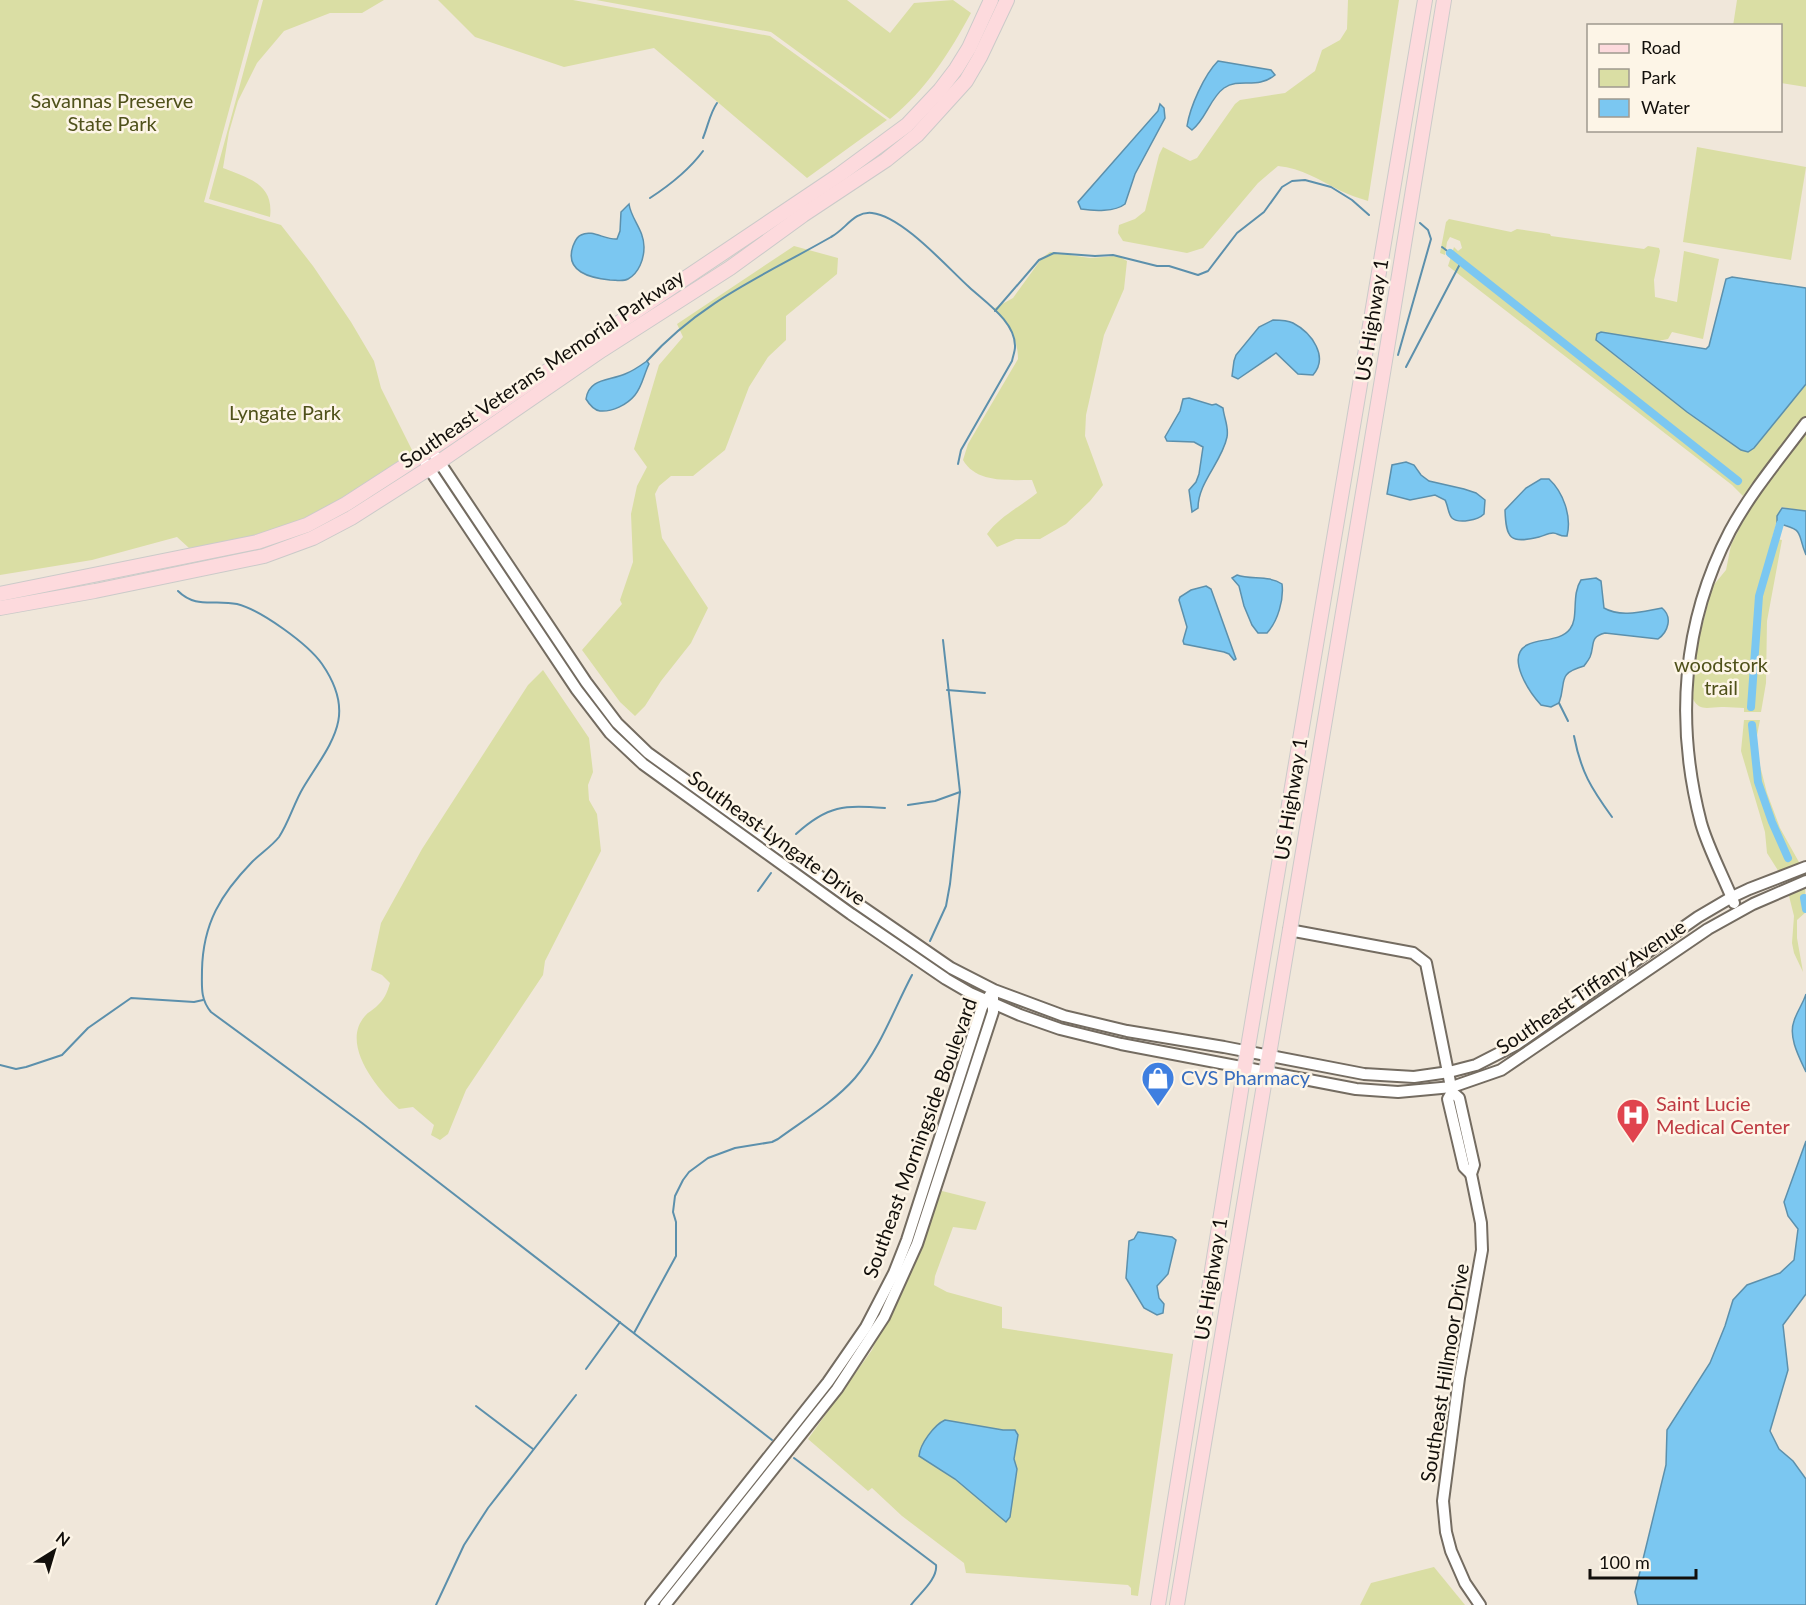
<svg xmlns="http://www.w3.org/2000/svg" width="1806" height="1605" viewBox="0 0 1806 1605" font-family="Lato,sans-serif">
<rect width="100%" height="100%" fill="#f0e7da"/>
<g fill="#dadea4">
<path d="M0,0H259L204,202L281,225L313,266L351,322L374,361L381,388L414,454C385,469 359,489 331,505C287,529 237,541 189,548L177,537L92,560L0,575Z"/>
<path d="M263,0H384L362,13H330L284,31L257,63L238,101L229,132L223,168C250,179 274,184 270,217L209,199Z"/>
<polygon points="438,0 573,0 770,36 887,120 807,178 654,48 564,67 475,37"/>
<path d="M596,0H847L890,33L914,3L953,0L971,13C950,52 926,90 890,119L771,32Z"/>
<path d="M1348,0H1399L1368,201C1359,198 1349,195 1341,191C1319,180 1302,168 1278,166L1258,183L1203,248L1187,253L1123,241L1118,233L1119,225L1135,219L1145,211L1159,155L1163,147L1190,161L1197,158L1235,104L1240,100L1285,93L1315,71L1322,50L1340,40L1347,29Z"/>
<polygon points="1737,0 1806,0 1806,87 1781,83 1780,26 1733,26"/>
<polygon points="1697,147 1806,167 1791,260 1683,242"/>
<polygon points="1449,219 1511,232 1517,229 1550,234 1551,236 1644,249 1648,246 1659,248 1660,251 1654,280 1655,297 1677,302 1684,251 1719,259 1703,339 1672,332 1668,339 1658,341 1601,332 1596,340 1636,373 1730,443 1752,449 1806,384 1806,416 1743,496 1732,485 1448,266 1454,247 1458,251 1462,248 1460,241 1450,237 1447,242 1445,255 1440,253 1446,222"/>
<polygon points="794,246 838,258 837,274 786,316 786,340 768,357 749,387 725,450 693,476 671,476 659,486 655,494 662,538 708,608 691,643 661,681 645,706 635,716 620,702 582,650 622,604 620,600 633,562 631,514 637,486 647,467 634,449 659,365 683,337 677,324"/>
<path d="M1050,252L1090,258L1118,256L1127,261L1124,289L1104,335L1086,415L1085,436L1103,485L1090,501L1066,524L1040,539H1016L997,547L987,534C1000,516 1020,507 1037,493L1032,480C1008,480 976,483 963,460L968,444L1018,359C1018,339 1008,323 993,309L1013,298L1042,258Z"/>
<path d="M1806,430V511L1781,507L1772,538L1782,540L1767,621L1766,683L1761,712H1744V708C1738,708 1731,707 1724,707C1711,706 1700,713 1693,699L1694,672L1699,639L1712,587L1726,570L1731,545L1753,502Z"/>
<path d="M543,670L589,738L593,772L588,785L589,800L597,814L601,851L545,961L543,975L466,1090L448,1134L440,1140L431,1135L434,1125L413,1107L399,1109C377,1089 340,1044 365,1016C368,1012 373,1010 376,1007C384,1000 387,993 390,983L382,975L371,970L381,923L422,849L528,685Z"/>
<polygon points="1744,720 1760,720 1755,746 1767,793 1780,828 1800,864 1779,872 1767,853 1765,832 1741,751"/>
<polygon points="1805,885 1806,912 1797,920 1797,938 1803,972 1794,953 1792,943 1794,916 1788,892"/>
<polygon points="938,1190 986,1202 976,1230 953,1227 935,1276 934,1285 947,1292 1002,1307 1002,1328 1173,1354 1138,1596 1131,1595 1131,1588 1128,1585 966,1573 964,1563 902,1516 872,1488 868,1491 808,1439 872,1350"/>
<polygon points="1434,1567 1465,1605 1360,1605 1371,1583"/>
</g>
<g fill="#7bc7f1" stroke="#5c90ac" stroke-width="1.5">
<path d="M1218,61L1271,70L1275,75C1257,90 1240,77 1224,88C1210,98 1206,119 1192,130L1187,126C1190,107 1204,75 1218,61Z"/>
<path d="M1160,104L1164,108L1165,118L1135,174L1125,204C1115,212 1094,211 1081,209L1078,202L1158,111Z"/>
<path d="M629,204C631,219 644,230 644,247C644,259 639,273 628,279C623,282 616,280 610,280C591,278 564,272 573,246C575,242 576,237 581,235C592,229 605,240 617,239L620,231L621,212Z"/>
<polygon points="1732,277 1806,288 1806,384 1754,448 1748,452 1741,450 1687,412 1596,340 1597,334 1601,332 1706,349 1709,346 1726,279"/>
<path d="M1273,320C1280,320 1287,320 1293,323C1312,333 1329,357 1313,375L1298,374L1276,353L1238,379L1232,376L1234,361L1236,355L1259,327Z"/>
<path d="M647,361L649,364C644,374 642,387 635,395C627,405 612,412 600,411C594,410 589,404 586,399C589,378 609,381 625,374C633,371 640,366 647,361Z"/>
<path d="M1189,398L1212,405L1216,404L1223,408C1224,418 1229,427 1227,437C1222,462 1198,482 1198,508L1192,512L1189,490L1196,482L1199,474L1203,447L1194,442L1167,441L1165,437L1180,411L1183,399Z"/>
<path d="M1406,462L1414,465L1421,475L1429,481L1464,489L1476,493L1485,500L1484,514C1478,520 1459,524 1452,518C1448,514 1448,505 1445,500L1435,495L1410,500L1387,494L1392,465Z"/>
<path d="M1541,479H1549C1563,492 1572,516 1567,536C1560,537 1558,533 1553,533C1549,533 1543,536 1539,537C1510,544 1506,539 1505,510L1526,488Z"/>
<path d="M1782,508L1806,511V555C1796,531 1806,531 1777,523V516Z"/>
<path d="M1237,575C1251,580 1269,575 1282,584C1284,599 1278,621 1267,633H1258L1252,625L1244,606L1239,586L1232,578Z"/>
<path d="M1596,578L1601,581L1604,608C1621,618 1644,611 1662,608C1673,617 1668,632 1658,639L1605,633C1589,637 1595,645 1590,657C1588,661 1586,663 1584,666C1556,674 1567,681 1559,703L1551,707L1541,705C1530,693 1505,657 1527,645C1540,638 1560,642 1570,629C1579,618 1571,595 1581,580Z"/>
<polygon points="1206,586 1211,589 1236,659 1234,660 1229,654 1224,652 1184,644 1183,641 1187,627 1179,600 1180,597 1191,590"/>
<path d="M1806,994V1072C1799,1057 1788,1037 1794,1021C1797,1011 1803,1004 1806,994Z"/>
<polygon points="1806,1141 1806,1294 1783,1325 1788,1370 1770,1431 1779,1449 1793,1461 1806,1479 1806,1605 1638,1605 1635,1592 1666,1465 1667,1430 1710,1363 1725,1326 1733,1300 1747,1285 1780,1273 1794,1260 1798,1229 1788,1216 1784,1202"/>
<polygon points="1138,1232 1172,1237 1176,1240 1168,1274 1157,1286 1159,1298 1164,1304 1163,1313 1157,1315 1144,1308 1126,1278 1129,1241 1134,1239"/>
<path d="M945,1420L1003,1430H1015L1018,1435L1014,1459L1017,1469L1010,1517L1006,1522L955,1479L919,1456C920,1444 934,1425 945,1420Z"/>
</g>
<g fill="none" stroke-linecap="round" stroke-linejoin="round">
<g stroke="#5c90ac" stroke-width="2">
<path d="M703,138C708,126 710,113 717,103"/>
<path d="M650,198C670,185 689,170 703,151"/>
<polyline points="1442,247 1450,253"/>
<polyline points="995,311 1039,260 1054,253 1095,256 1113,255 1157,266 1169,266 1198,275 1208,271 1237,233 1264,212 1282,187 1292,181 1305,180 1331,187 1352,200 1369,215"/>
<polyline points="1398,355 1431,239 1428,230 1420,223"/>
<path d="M647,361C701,301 763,276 831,237C846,229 854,211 872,213C902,216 947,267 969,287C985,302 1016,322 1015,347C1015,351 1013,356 1012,361L961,450L958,464"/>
<polyline points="1406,367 1461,262"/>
<path d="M178,591C196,609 214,599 237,604C261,610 308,644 322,664C358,716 331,742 303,788C294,803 289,822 279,837C272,846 260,854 252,862C221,894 203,923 202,970C202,986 200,999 211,1012L362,1123L772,1440"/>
<polyline points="947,690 985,693"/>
<polyline points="1559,703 1568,721"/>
<path d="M1574,736C1581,772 1591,788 1612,817"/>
<polyline points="908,805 935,801 960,792"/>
<path d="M796,834C828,805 844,805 885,808"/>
<polyline points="758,891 771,873"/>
<polyline points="930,941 946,906 950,884 960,792 943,640"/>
<polyline points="0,1065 16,1069 26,1067 62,1055 88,1028 131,998 194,1002 203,1000"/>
<path d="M634,1333L676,1256V1222L673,1212L675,1196L683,1180L689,1172L708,1158L735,1148L772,1142L778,1139C804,1120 834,1102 855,1078C880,1049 894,1009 912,975"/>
<polyline points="586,1369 620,1322"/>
<polyline points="476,1406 533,1449"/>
<path d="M794,1458L936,1565C938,1579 919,1594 911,1605"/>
<polyline points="436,1605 464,1545 488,1508 576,1395"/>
</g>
<g stroke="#7bc7f1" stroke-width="8">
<polyline points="1450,253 1738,481"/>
<polyline points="1751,707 1759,596 1780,524"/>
<polyline points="1752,725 1758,782 1772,822 1788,858"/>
<polyline points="1804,898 1806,909"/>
</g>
<defs>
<g id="minor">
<polyline points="436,457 586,682 617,723 648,753 858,904 951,968 994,990 1064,1016 1127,1031 1224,1047 1364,1074 1414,1077 1449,1072 1476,1065 1517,1044 1698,917 1732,897 1749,889 1806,867"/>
<polyline points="426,464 577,690 610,733 643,764 851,914 946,979 970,993 1020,1015 1060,1029 1121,1044 1356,1089 1398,1092 1452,1087 1501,1070 1708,929 1753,904 1806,881"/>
<path d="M1734,903C1724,878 1708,848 1701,823C1675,723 1682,623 1730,531C1751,492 1780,458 1806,423"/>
<polyline points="1289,930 1413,953 1426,963 1452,1092 1459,1098 1474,1165 1471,1174 1481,1223 1482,1250 1459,1378 1443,1501 1446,1532 1451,1551 1465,1583 1480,1605"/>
<polyline points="1452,1092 1448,1099 1464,1167 1471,1174"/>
<polyline points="651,1605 828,1382 866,1327 894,1273 907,1240 982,1007 990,995"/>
<polyline points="665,1605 837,1389 884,1317 917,1244 993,1012 993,997"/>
</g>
<g id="major">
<polyline points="0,594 257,542 307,525 346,504 431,449 839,175 907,125 940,90 956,69 969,48 991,0"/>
<polyline points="0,608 95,591 264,556 313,538 351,518 439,462 602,350 730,268 803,215 886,160 917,135 966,81 980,57 1007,0"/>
<polyline points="1158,1605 1247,1053 1425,0"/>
<polyline points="1177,1605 1382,379 1444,0"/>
</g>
</defs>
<use href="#minor" stroke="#746c61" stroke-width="14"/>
<use href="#major" stroke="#cbcac9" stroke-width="16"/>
<use href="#minor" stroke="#fff" stroke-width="10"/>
<use href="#major" stroke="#fddadd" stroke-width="14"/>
</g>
<defs>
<symbol id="shop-pin" viewBox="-11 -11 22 30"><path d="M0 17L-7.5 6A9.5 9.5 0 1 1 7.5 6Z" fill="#3f7fe0" stroke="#fdf5e7"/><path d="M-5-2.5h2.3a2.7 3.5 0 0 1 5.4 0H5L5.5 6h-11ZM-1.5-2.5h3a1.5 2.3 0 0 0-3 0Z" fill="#fff"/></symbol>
<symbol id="hospital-pin" viewBox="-11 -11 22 30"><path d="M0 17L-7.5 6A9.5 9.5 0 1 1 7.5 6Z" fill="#e0444e" stroke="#fdf5e7"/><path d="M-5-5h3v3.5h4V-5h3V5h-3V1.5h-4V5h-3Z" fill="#fff"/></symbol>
</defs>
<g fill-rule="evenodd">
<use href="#shop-pin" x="1139" y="1059" width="38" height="52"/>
<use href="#hospital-pin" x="1614" y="1096" width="38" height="52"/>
</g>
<g text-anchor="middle" stroke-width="5" stroke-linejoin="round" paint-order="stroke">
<g font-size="20" fill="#4f511a" stroke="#fdf5e7">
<text x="112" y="108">Savannas Preserve<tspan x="112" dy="23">State Park</tspan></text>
<text x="285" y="420">Lyngate Park</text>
<text x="1721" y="672">woodstork<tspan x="1721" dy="23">trail</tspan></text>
</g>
<g font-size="20" fill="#120f0b" stroke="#fdf5e7">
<text transform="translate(1372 320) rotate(-81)" y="7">US Highway 1</text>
<text transform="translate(542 369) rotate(-34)" y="7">Southeast Veterans Memorial Parkway</text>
<text transform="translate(1291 799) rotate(-81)" y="7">US Highway 1</text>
<text transform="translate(777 838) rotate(36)" y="7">Southeast Lyngate Drive</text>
<text transform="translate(1591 987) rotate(-34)" y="7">Southeast Tiffany Avenue</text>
<text transform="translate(920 1138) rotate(-70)" y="7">Southeast Morningside Boulevard</text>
<text transform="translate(1211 1279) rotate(-81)" y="7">US Highway 1</text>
<text transform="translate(1445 1373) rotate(-81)" y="7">Southeast Hillmoor Drive</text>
</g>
<g font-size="20" fill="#366cbe" stroke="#fdf5e7" text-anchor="start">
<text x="1181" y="1085">CVS Pharmacy</text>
</g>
<g font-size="20" fill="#be3a42" stroke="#fdf5e7" text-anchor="start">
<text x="1656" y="1111">Saint Lucie<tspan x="1656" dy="23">Medical Center</tspan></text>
</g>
</g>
<rect x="1587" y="24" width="195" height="108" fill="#fdf5e7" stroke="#9f998f" stroke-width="1.5"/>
<rect x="1599" y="44" width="30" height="9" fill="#fddadd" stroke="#9f998f" stroke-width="1.5"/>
<text x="1641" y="54" font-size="18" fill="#120f0b">Road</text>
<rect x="1599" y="69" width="30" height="18" fill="#dadea4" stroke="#9f998f" stroke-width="1.5"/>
<text x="1641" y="84" font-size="18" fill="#120f0b">Park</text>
<rect x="1599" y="99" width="30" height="18" fill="#7bc7f1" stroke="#9f998f" stroke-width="1.5"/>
<text x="1641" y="114" font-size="18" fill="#120f0b">Water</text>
<g transform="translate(54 1551) rotate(37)" stroke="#fdf5e7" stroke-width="4.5" paint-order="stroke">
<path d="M0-4.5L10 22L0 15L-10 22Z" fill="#120f0b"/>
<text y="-9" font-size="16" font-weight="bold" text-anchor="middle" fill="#120f0b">N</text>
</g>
<path d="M1590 1569v9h106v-9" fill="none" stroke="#120f0b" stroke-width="3"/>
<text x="1599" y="1569" font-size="18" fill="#120f0b" stroke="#fdf5e7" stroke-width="4.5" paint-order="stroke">100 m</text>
</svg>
